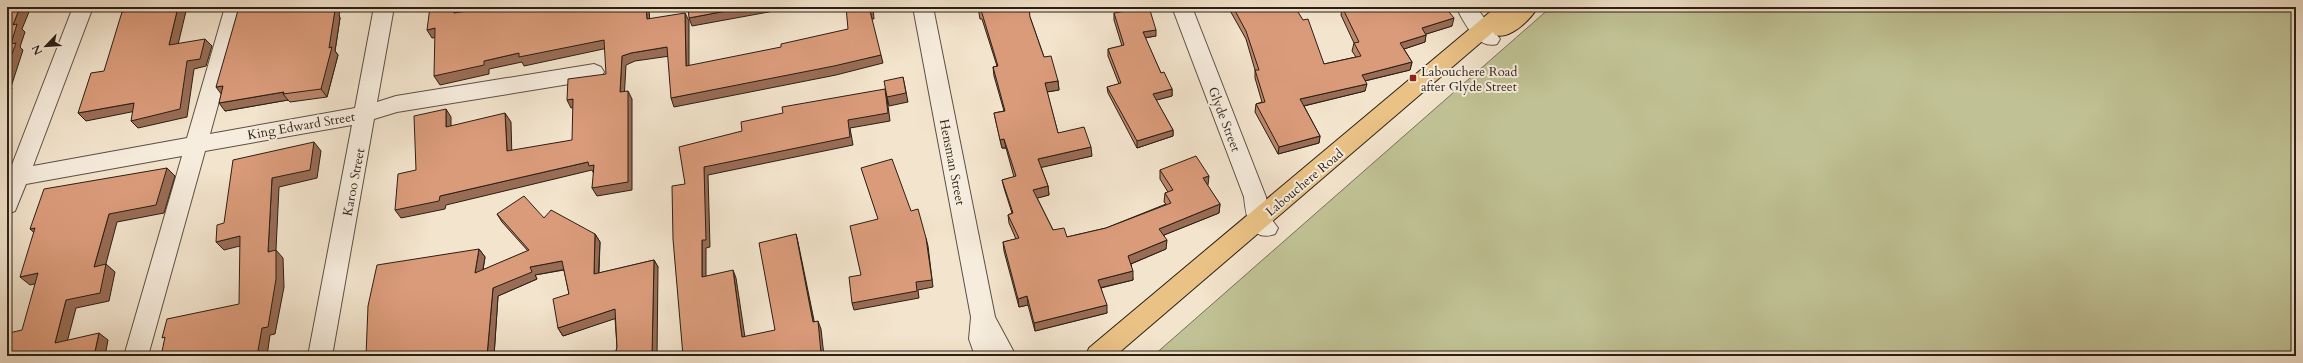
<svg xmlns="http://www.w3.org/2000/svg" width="2303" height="363" viewBox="0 0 2303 363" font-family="Cardo,serif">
<rect width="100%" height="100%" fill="#f3e4cd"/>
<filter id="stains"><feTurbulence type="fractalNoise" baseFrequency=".005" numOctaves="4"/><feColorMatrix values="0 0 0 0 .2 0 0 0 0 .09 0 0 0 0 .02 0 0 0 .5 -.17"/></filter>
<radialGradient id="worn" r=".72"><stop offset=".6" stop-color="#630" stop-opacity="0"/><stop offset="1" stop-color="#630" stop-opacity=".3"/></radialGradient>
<polygon fill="#c0c295" stroke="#767055" points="1551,7 2296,7 2296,356 1153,356"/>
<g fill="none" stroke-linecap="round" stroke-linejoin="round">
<defs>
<g id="minor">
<polygon points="73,7 93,7 33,166 187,138 225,7 245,7 210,134 355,108 374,7 394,7 377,102 396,96 594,64 601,67 604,72 601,77 594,80 397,112 374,119 332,356 308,356 352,125 205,151 148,356 124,356 182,156 26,184 15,211 7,214 7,170 10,170"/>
<polygon points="913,7 933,7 995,317 1016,356 975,356 969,339 971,317"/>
<path d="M1172,7H1192L1266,197L1269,216L1278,228L1275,234C1249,243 1246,215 1244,197Z"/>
<path d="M1456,7H1476L1500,39L1497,44C1477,50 1464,22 1456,7Z"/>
</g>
<path id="major" d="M1496,7H1538C1530,20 1510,40 1495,35L1493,32L1115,356H1086L1089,348Z"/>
</defs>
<use href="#minor" stroke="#5d5043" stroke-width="2"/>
<use href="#major" stroke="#2b1f15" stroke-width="2"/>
<use href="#minor" fill="#f7edde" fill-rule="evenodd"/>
<use href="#major" fill="#eac286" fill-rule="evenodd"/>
</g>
<g fill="#bb8569" stroke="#2b1f15">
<polygon points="978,7 1030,17 1044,57 1058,81 1059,90 1047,92 1058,133 1092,156 1041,167 1048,186 1049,195 1037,198 1053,230 1067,237 1106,228 1166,204 1164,202 1165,193 1168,192 1160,179 1160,170 1208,185 1207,185 1220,204 1219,213 1164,235 1166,249 1131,264 1133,280 1101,288 1107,313 1035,331 1028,305 1019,307 1004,251 1003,242 1016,239 1009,223 1008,215 1012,213 1004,188 1002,180 1014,177 1006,148 1002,148 996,122 994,113 1004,111 994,76 993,67 997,66 982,19 980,19"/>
<polygon points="1228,7 1295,7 1324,64 1356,57 1352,51 1354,43 1341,15 1342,9 1341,7 1445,7 1452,26 1426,34 1425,42 1404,49 1412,62 1410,70 1365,81 1365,91 1304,106 1320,136 1319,143 1278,154 1255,112 1256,104 1262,102 1255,78 1255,70 1246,39"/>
<polygon points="1114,13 1156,36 1145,38 1161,73 1172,89 1172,96 1156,100 1173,130 1173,136 1137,148 1108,93 1107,87 1119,84 1108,56 1108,49 1122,46 1114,20"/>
<polygon points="339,15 340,18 335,51 338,55 327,97 290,102 288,100 225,111 221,93"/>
<polygon points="497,214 544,218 595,234 600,242 599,273 654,260 658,267 615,355 617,347 615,318 563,336 558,328 569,294 564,270 535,275 537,279 498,296 494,356 366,356 479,249 485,257 483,270 528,251 502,222"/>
</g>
<g fill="#996c55" stroke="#2b1f15">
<polygon points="20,7 31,7 22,29 25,32 20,47 23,50 11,87 12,88 7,103 7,67 11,44 13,25"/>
<polygon points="178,7 187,7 176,53 169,45"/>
<polygon points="333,7 341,7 339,15 340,18 335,51 338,55 327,97 321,89"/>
<polygon points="454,7 460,7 459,22 454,13"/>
<polygon points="646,7 649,7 650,27 647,19"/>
<polygon points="747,7 796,7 692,26 689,18"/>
<polygon points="872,7 873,7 874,19 872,19 870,11"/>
<polygon points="685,13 689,21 689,74 686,66"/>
<polygon points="1454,18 1452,26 1420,36 1422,28"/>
<polygon points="435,28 440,37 432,38 427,30"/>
<polygon points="1156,30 1156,36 1143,38 1143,32"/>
<polygon points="1426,35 1425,42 1398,51 1400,43"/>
<polygon points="205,39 212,46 206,66 194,69 187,117 138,128 131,121 187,61"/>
<polygon points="604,40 608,48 524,66 522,62 489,69 489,74 440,85 434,76 484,61 519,53"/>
<polygon points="667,47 670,56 635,61 626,65 624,101 620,92 622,56 631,53"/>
<polygon points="881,55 883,63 836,75 674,107 671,98"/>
<polygon points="1412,62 1410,70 1360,82 1362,75"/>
<polygon points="903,77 908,102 889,106 887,97"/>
<polygon points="1058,81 1059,90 1046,92 1045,83"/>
<polygon points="1367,84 1365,91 1299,107 1300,99"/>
<polygon points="223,86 222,95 216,87"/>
<polygon points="885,89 887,98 890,121 850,128 853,145 708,175 710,247 706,248 706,285 702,277 702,240 704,167 848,120"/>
<polygon points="1172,89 1172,96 1153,101 1153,94"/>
<polygon points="628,91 632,99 632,190 597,196 592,188"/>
<polygon points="284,92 283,94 288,100 225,111 219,103"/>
<polygon points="573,99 577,107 571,108 567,100"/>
<polygon points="134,103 141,110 86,121 78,113"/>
<polygon points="446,109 451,117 451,135 446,127"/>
<polygon points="505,113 511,122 512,160 507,151"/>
<polygon points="1173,130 1173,136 1137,148 1137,141"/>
<polygon points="1320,136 1319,143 1278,154 1279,147"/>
<polygon points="1004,139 1006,148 1002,148 1000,140"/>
<polygon points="314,142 321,151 317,178 279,187 276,250 283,258 284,287 275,334 270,335 267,356 257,356 268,252 272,178"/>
<polygon points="1091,147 1092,156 1039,168 1038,159"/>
<polygon points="588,162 594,165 594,174 592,170 446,205 445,209 401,218 395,210 440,196"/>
<polygon points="167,168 175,176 164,213 117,222 103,275 94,267 109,214"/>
<polygon points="1209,176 1208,185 1202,187 1203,178"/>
<polygon points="1048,186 1049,195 1034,199 1033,190"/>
<polygon points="1220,204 1219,213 1159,237 1159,229"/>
<polygon points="35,228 39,237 30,229"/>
<polygon points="595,234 600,242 598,281 594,274"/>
<polygon points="796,234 798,242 816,330 813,322"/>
<polygon points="240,236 248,244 224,250 216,242"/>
<polygon points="926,238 928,246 933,287 918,290 919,298 854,310 852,303 916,282"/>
<polygon points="1167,240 1166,249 1128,265 1128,256"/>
<polygon points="479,249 485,257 481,281 475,273"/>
<polygon points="654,260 658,267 657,356 652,356"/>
<polygon points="562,261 567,269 535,275 537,279 498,296 494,356 487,356 493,288 530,267"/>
<polygon points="106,264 115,272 109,301 76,308 65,350 55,343 66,300"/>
<polygon points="733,270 736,278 746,344 742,337"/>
<polygon points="1133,271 1133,280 1099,288 1098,280"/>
<polygon points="38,273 48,281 30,285 20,277"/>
<polygon points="1027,296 1028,305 1019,307 1018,299"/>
<polygon points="1107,305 1107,313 1035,331 1034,323"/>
<polygon points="615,309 620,317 563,336 558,328"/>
<polygon points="818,321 821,329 824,356 805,356"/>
<polygon points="99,333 108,340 105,356 94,356"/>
</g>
<g fill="#da9b7a" stroke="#2b1f15">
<polygon points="7,7 20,7 13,25 17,24 11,44 16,43 7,67"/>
<polygon points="128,7 178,7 169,45 205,39 200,59 187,61 180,109 131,121 134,103 78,113 91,73 104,71 122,12 128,11"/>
<polygon points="239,7 333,7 332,11 335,10 329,48 332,47 321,89 283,94 284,92 219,103 223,86 216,87"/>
<polygon points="430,7 454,7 454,13 488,8 488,7 646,7 647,19 685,13 686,66 781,47 781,44 848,29 846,7 872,7 872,10 870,11 881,55 834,66 671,98 667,47 631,53 622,56 620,92 628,91 628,182 592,188 594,165 589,166 588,162 440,196 439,201 395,210 398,174 416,170 414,116 446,109 446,127 505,113 507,151 572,140 573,99 567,100 568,79 606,74 604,40 519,57 519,53 484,61 484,65 434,76 435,28 427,30"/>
<polygon points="688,7 747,7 689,18"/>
<polygon points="978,7 1029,7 1030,17 1044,57 1051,56 1058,81 1045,83 1058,133 1084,127 1091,147 1038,159 1048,186 1033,190 1053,230 1064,228 1067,237 1106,228 1171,203 1165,193 1173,190 1160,170 1196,156 1209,176 1203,178 1220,204 1159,229 1167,240 1128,256 1133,271 1098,280 1107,305 1034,323 1027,296 1018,299 1003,242 1019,238 1008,215 1013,213 1002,180 1016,176 1004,139 1000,140 994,113 1005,111 993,67 998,66 981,10 979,10"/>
<polygon points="1149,7 1156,30 1143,32 1161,73 1164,72 1172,89 1153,94 1173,130 1137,141 1107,87 1121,83 1108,49 1124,45 1114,13"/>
<polygon points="1233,7 1295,7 1303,20 1308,19 1324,64 1361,56 1354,43 1359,42 1342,7 1445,7 1454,18 1422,28 1426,35 1400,43 1412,62 1362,75 1367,84 1300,99 1320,136 1279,147 1256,104 1265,102 1255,70 1259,70 1246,31"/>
<polygon points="903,77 906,93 887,97 884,81"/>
<polygon points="885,89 888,113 848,120 850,137 704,167 706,240 702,240 702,277 733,270 742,337 775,330 759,243 796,234 813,322 818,321 821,353 805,356 683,356 673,239 672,186 685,184 679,147 742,131 741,122 783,113 782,107"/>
<polygon points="314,142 310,170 272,178 268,252 276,250 276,279 268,327 262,328 257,356 161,356 165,337 162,338 167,319 239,304 240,236 216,242 217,225 224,223 233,160"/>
<polygon points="892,159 911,211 918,209 926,238 932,280 916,282 917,291 852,303 849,277 861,275 850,226 878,219 861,168"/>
<polygon points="167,168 156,205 109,214 94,267 106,264 100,293 66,300 55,343 99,333 94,356 7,356 7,342 9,333 22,330 38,273 20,277 35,228 30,229 44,189"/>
<polygon points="524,196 544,218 551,210 595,234 594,274 654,260 652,356 611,356 615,355 617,347 615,309 558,328 553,299 569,294 562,261 530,267 532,272 493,288 487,356 366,356 368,306 377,265 479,249 475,273 529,250 497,214"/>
</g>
<rect fill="#8f2418" stroke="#f7edde" stroke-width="1.5" x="1409" y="74" width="8" height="8" rx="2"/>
<g text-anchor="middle" stroke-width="4" stroke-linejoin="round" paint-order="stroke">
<g font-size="13" fill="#2b1f15" stroke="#f7edde" text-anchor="start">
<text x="1421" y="76">Labouchere Road<tspan x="1421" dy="15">after Glyde Street</tspan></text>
</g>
<g font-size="13" fill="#2b1f15" stroke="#f7edde">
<text transform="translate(1225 119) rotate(69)" y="5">Glyde Street</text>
<text transform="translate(301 125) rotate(-10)" y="5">King Edward Street</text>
<text transform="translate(953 162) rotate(79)" y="5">Hensman Street</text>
<text transform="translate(353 182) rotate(-79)" y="5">Karoo Street</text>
<text transform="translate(1304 182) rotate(-40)" y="5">Labouchere Road</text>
</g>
</g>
<rect width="2303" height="363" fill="none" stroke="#f3e4cd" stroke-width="24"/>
<rect x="8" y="8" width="2287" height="347" fill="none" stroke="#2b1f15" stroke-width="2"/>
<rect x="12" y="12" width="2279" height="339" fill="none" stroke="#2b1f15"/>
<g transform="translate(46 46) rotate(245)" stroke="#f7edde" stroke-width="3" paint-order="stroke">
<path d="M0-3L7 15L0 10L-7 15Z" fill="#2b1f15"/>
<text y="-6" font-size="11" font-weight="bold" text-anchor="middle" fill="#2b1f15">N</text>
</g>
<rect width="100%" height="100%" filter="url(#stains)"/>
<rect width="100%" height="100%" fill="url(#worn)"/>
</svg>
